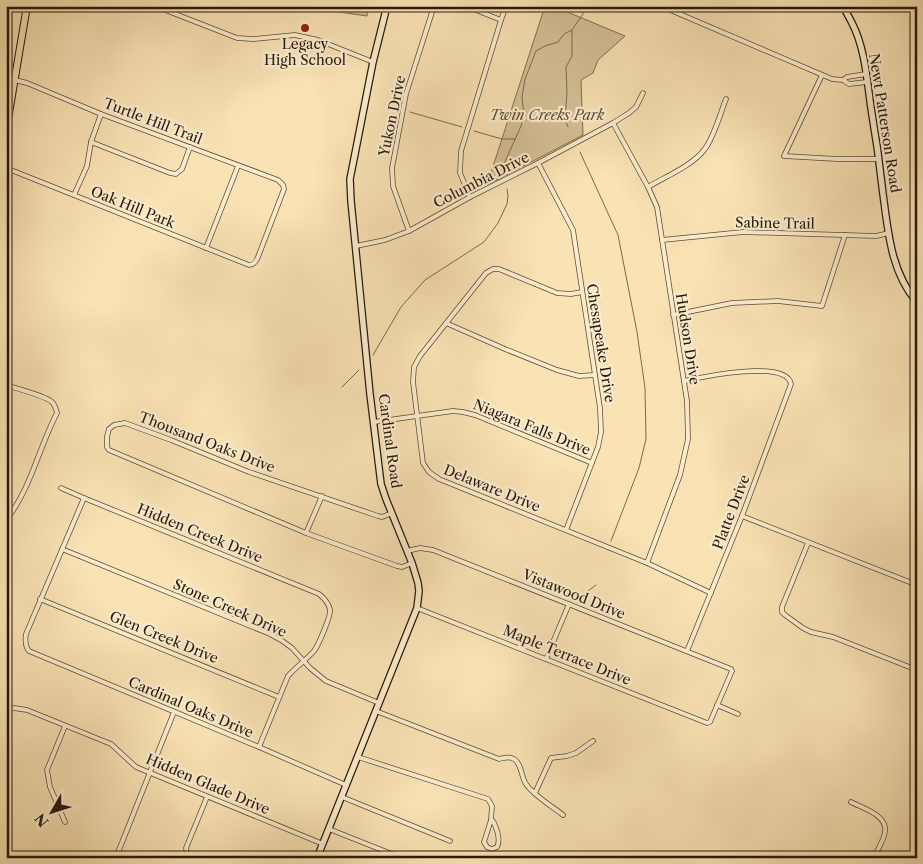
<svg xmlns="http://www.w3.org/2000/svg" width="923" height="864" viewBox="0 0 923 864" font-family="'Libre Caslon Text',serif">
<rect width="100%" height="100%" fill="#f9e2b4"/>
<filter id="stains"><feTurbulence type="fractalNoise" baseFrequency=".004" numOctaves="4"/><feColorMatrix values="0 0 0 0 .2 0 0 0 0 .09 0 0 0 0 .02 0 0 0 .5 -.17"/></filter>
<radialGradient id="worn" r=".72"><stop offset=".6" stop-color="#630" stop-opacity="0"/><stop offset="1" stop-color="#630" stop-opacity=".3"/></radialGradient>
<g fill="#d5c097" stroke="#7e6c50">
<polygon points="313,6 368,6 367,16 312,8"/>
<polygon points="545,6 553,6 625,36 598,60 593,73 581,80 583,135 487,185"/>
</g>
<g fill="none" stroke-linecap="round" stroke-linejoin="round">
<g stroke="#7a694d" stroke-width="1">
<polyline points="410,112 462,127"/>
<polyline points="568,127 565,119 567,93 566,67 572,56 572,30"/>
<polyline points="474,131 502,139 515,139"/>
<polyline points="580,152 618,235 637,332 645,388 646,439 639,468 611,541"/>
<polyline points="500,173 521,126 524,115 522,97 525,79 536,51 545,46 558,42 564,34 572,30 583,14 585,6"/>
<polyline points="373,355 401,307 425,280 484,242 498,223 507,204 508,196 507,189"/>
<polyline points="342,387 359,370"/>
<polyline points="580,597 596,585"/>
</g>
<defs>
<g id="street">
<polyline points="155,6 237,38 253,39 295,35 318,40 373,62"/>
<polyline points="466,6 501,20"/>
<polyline points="661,6 832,79 843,80 849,84 867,82"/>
<polyline points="822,75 784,156 837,159 879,159"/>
<polyline points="843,80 847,77 866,74"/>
<polyline points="613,123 648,187 657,207 687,401 688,439 680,475 647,563"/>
<polyline points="91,142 170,173 176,174 182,169 190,147"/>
<polyline points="538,163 573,230 600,408 601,432 598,447 566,530"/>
<path d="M6,168L249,265C254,265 256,262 258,257L284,189L283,185L278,180L101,114L27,83L15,80"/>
<path d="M648,187C665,177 693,165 704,150C714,138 720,114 726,99"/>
<polyline points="74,195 87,166 91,142 101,114"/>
<polyline points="470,197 460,173 461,151 501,20 506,6"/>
<polyline points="409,231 393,186 392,168 406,94 434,6"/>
<polyline points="662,240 743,232 876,236 889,233"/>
<polyline points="356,246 385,240 409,231 470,197 538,163 613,123 629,113 636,107 643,93"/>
<polyline points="206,248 238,166"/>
<polyline points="582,292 571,294 557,293 499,269 493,269 486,273 420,356 414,367 413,382 423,463 429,472 439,479 647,563 711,593"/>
<polyline points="673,315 732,303 778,301 822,306 845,235"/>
<polyline points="446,323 505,349 557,370 579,376 595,375"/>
<path d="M684,381C702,377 786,359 791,384L742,516L687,651"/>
<path d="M6,385C17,389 44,395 52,402C55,405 56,409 57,413C39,447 31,489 6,520"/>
<polyline points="374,422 453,411 463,412 475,415 592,463"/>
<path d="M61,488L84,498L319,594C324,598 329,604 330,610C331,616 318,646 314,651C306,660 296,667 288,676L259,747"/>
<path d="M84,498L26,634C25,640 25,646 29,651L259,747L346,785"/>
<polyline points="392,513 382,517 378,516 249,472 171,440 125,423 114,425 109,429 107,437 107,447 109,450 306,533 397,566 402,567 412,563"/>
<polyline points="742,516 917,585"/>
<polyline points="306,533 322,496"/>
<polyline points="808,543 782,607 782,612 785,615 803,628 811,632 833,637 917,670"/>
<polyline points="62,549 270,634 281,640 292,648 310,668 326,681 379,703"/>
<polyline points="407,551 420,548 433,550 731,669 732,671 710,722 707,723 417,608"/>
<polyline points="40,599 279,697"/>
<polyline points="546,659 569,604"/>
<polyline points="717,705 738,714"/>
<polyline points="6,711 14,708 27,710 111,744 136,767 323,844"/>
<path d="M376,711L499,759C504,758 509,756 514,759C522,764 521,777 526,784C533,795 553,807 563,815"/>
<polyline points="358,757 488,799 492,806 491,820"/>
<polyline points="535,793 551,758 567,756 576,753 593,741"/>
<polyline points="342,797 450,841"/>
<path d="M851,802C862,808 888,815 885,832C884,840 877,850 874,858"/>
<path d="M491,820L493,821C497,829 501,839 497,847L492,849L487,847L484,842Z"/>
<polyline points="65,822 50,787 47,770 65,726"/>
<polyline points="329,829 402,858"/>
<polyline points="115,858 117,855 174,712"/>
<polyline points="190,858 187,854 186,848 207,797"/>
</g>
<g id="secondary">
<path d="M843,6C846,12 849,17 852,23C865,48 867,80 871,108C876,137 880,166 883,194C888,231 891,273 917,302"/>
<polyline points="317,858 417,608 419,591 418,583 412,563 386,499 381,484 370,394 351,201 350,179 352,169 373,62 387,6"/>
</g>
<polyline id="primary" points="6,131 27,6"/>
</defs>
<use href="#street" stroke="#5c4b34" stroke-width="5.5"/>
<use href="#secondary" stroke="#27190a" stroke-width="8"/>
<use href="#primary" stroke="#27190a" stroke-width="8"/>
<use href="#street" stroke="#fbecce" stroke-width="4"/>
<use href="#secondary" stroke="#fbecce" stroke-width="5.5"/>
<use href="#primary" stroke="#f9e2b4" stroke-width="6"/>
</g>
<circle fill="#8f2418" stroke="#fbecce" stroke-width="2" cx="305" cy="28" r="5"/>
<g text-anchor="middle" stroke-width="4.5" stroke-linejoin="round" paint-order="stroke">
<g font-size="14" fill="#27190a" stroke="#fbecce">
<text x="305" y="49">Legacy<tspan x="305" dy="16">High School</tspan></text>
</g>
<g font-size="14" font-style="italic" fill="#5b4b34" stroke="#fbecce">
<text x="547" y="120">Twin Creeks Park</text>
</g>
<g font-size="14" fill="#27190a" stroke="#fbecce">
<text transform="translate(392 116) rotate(-78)" y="5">Yukon Drive</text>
<text transform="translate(153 121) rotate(21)" y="5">Turtle Hill Trail</text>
<text transform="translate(885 123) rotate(81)" y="5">Newt Patterson Road</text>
<text transform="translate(481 180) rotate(-27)" y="5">Columbia Drive</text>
<text transform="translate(133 207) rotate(22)" y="5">Oak Hill Park</text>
<text transform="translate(775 223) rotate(1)" y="5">Sabine Trail</text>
<text transform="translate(688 339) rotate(81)" y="5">Hudson Drive</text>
<text transform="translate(601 343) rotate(81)" y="5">Chesapeake Drive</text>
<text transform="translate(532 427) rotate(22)" y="5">Niagara Falls Drive</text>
<text transform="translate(390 441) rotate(82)" y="5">Cardinal Road</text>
<text transform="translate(207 442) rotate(21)" y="5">Thousand Oaks Drive</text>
<text transform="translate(492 488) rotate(22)" y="5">Delaware Drive</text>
<text transform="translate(731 512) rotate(-69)" y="5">Platte Drive</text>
<text transform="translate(200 533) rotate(22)" y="5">Hidden Creek Drive</text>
<text transform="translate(574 594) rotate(22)" y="5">Vistawood Drive</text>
<text transform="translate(230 608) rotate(24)" y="5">Stone Creek Drive</text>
<text transform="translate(164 637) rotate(22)" y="5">Glen Creek Drive</text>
<text transform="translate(567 655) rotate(22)" y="5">Maple Terrace Drive</text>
<text transform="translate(191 707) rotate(23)" y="5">Cardinal Oaks Drive</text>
<text transform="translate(208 784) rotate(23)" y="5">Hidden Glade Drive</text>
</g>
</g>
<rect width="923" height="864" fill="none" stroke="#f9e2b4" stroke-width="25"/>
<rect x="8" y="8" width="908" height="849" fill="none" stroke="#27190a" stroke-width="2.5"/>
<rect x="12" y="12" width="898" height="839" fill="none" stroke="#27190a"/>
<g transform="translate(52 812) rotate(231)" stroke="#fbecce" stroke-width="4" paint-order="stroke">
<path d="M0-4L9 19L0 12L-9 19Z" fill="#27190a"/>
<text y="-8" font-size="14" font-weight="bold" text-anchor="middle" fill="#27190a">N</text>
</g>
<rect width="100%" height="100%" filter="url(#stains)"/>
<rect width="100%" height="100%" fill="url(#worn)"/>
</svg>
